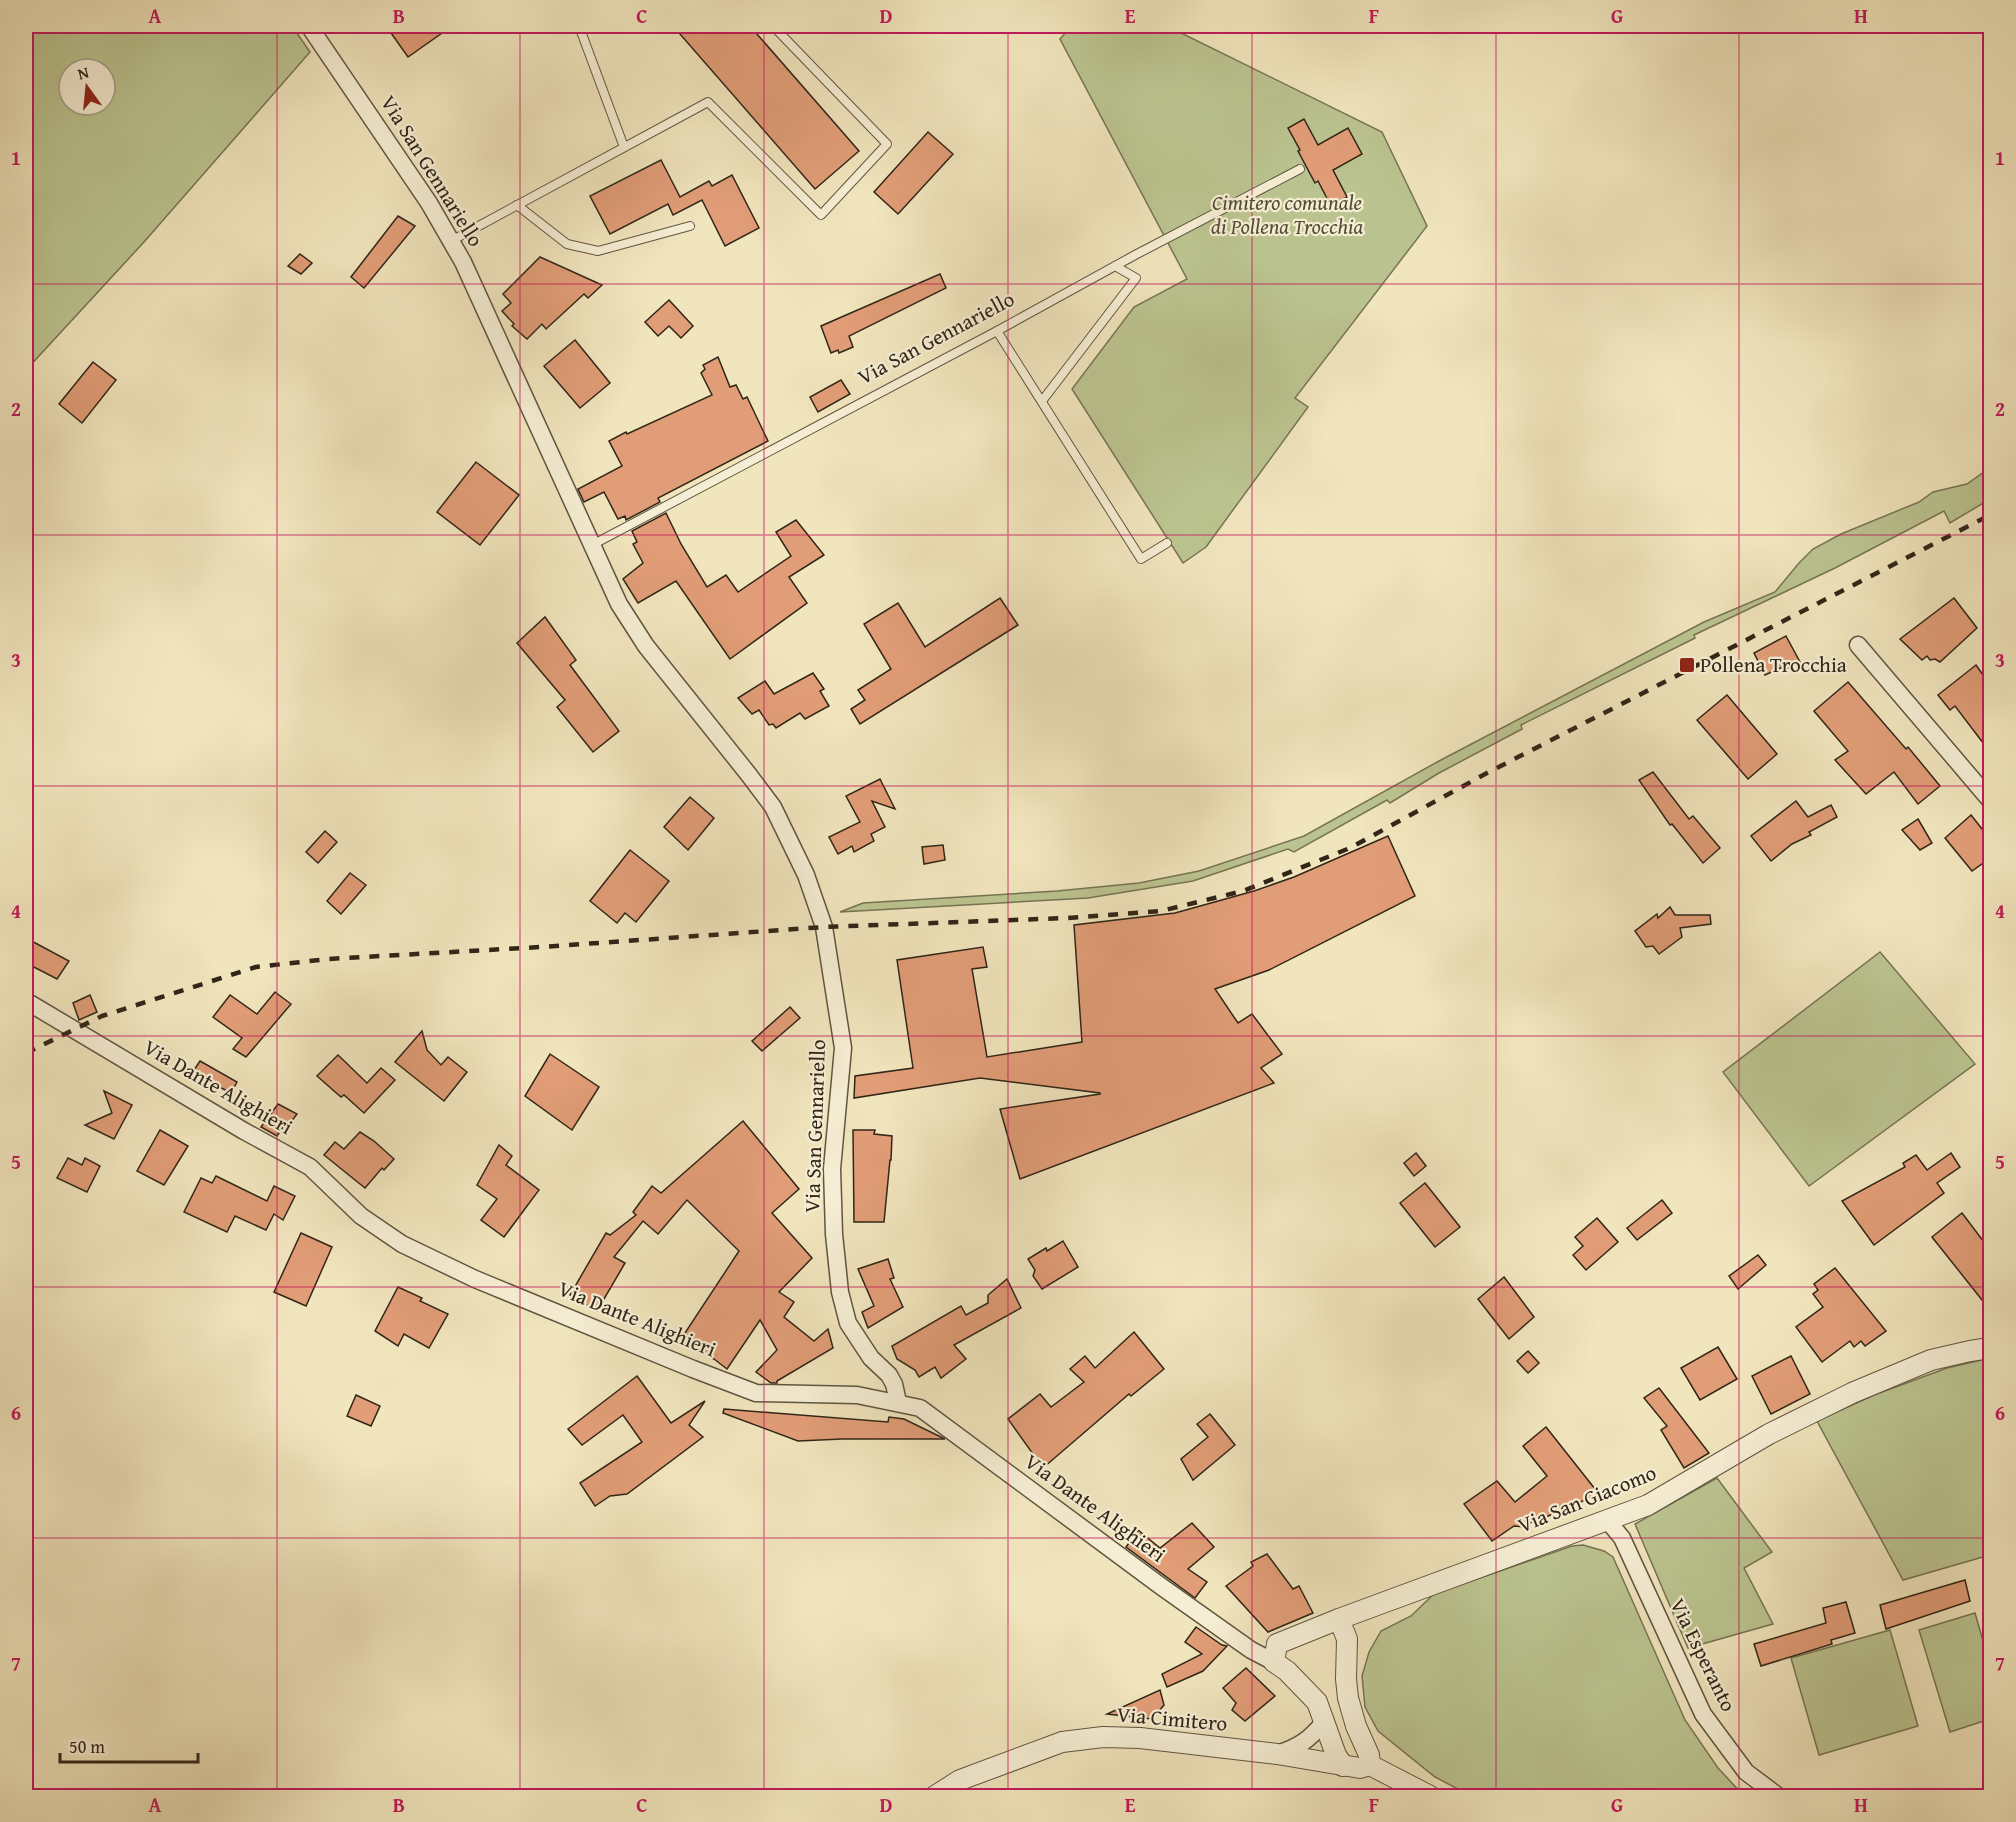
<svg xmlns="http://www.w3.org/2000/svg" width="2016" height="1822" viewBox="0 0 2016 1822" font-family="'Gentium Book Plus',serif">
<rect width="100%" height="100%" fill="#f1e5bd"/>
<filter id="stains"><feTurbulence type="fractalNoise" baseFrequency=".00333" numOctaves="4"/><feColorMatrix values="0 0 0 0 .2 0 0 0 0 .09 0 0 0 0 .02 0 0 0 .5 -.17"/></filter>
<radialGradient id="worn" r=".72"><stop offset=".6" stop-color="#630" stop-opacity="0"/><stop offset="1" stop-color="#630" stop-opacity=".3"/></radialGradient>
<g fill="#bbc490" stroke="#767454" stroke-width="1.5" fill-rule="evenodd">
<path d="M26,26H45L49,32L58,26H292L310,52L144,242L26,370ZM69,69H105V105H69Z"/>
<polygon points="1071,26 1167,26 1382,132 1427,226 1295,398 1308,407 1206,547 1183,563 1072,389 1134,307 1187,279 1060,39"/>
<polygon points="1990,470 1990,499 1950,523 1944,511 1835,568 1694,635 1695,638 1521,725 1522,729 1439,773 1390,803 1387,800 1294,852 1288,849 1193,881 1088,898 840,912 863,903 1057,891 1139,883 1199,871 1304,836 1439,761 1704,622 1775,592 1799,563 1813,549 1841,534 1919,502 1933,492 1967,484 1984,472"/>
<polygon points="1880,952 1975,1064 1809,1186 1723,1072"/>
<polygon points="1990,1358 1990,1555 1903,1580 1817,1421 1874,1395 1947,1368"/>
<polygon points="1717,1478 1772,1552 1744,1568 1773,1624 1688,1648 1635,1524"/>
<polygon points="1583,1545 1604,1551 1613,1557 1685,1720 1718,1768 1744,1796 1471,1796 1435,1777 1378,1731 1365,1707 1362,1676 1369,1652 1381,1631 1411,1616 1434,1594 1572,1546"/>
<polygon points="1975,1613 1990,1665 1990,1719 1950,1732 1919,1630"/>
<polygon points="1890,1630 1918,1726 1819,1755 1791,1658"/>
</g>
<g fill="#e19d77" stroke="#302517" stroke-width="1.5">
<polygon points="386,26 452,26 408,57"/>
<polygon points="673,26 750,26 859,151 815,189"/>
<polygon points="1304,119 1318,145 1348,128 1362,154 1333,170 1347,197 1331,206 1318,181 1315,183 1298,151 1300,150 1288,128"/>
<polygon points="928,132 953,154 898,214 874,192"/>
<polygon points="661,160 680,197 709,181 712,186 732,175 759,228 725,246 702,200 673,215 668,204 610,234 590,196"/>
<polygon points="398,216 415,226 364,288 351,277"/>
<polygon points="300,254 312,263 301,274 288,266"/>
<polygon points="540,257 602,285 588,298 584,294 546,329 542,324 527,339 512,326 514,324 502,311 511,303 503,294"/>
<polygon points="940,274 946,288 849,336 853,347 839,353 838,350 831,353 821,326"/>
<polygon points="669,300 693,326 681,338 669,326 658,336 645,322"/>
<polygon points="575,340 610,383 580,408 544,366"/>
<polygon points="718,357 730,387 736,385 743,399 747,397 768,441 658,498 660,502 626,520 625,516 618,519 604,492 584,502 578,489 622,466 609,441 626,432 627,434 712,395 701,373 705,369 703,365"/>
<polygon points="93,362 116,380 82,423 59,404"/>
<polygon points="841,380 850,394 818,412 810,397"/>
<polygon points="476,462 519,495 480,545 437,512"/>
<polygon points="666,513 681,544 707,587 726,575 738,592 791,556 776,532 796,520 824,555 789,577 807,603 730,659 676,581 638,603 623,579 643,563 633,544 637,542 632,531"/>
<polygon points="1000,598 1018,625 860,724 851,709 865,700 858,690 891,669 864,624 898,603 925,647"/>
<polygon points="1954,598 1977,628 1940,662 1935,659 1930,660 1927,656 1922,660 1900,639"/>
<polygon points="545,617 576,660 570,665 619,731 593,752 557,707 565,700 517,643"/>
<polygon points="1786,636 1800,662 1786,669 1785,666 1765,675 1754,653"/>
<polygon points="1976,665 1990,685 1990,752 1955,706 1950,710 1938,695"/>
<polygon points="813,673 824,689 820,691 829,706 805,719 800,713 776,728 773,724 769,725 759,710 752,714 738,698 765,681 774,694"/>
<polygon points="1848,682 1906,749 1908,747 1940,786 1918,804 1894,772 1866,794 1835,760 1848,751 1814,711"/>
<polygon points="1727,695 1777,754 1748,779 1697,720"/>
<polygon points="1653,772 1689,819 1693,816 1720,848 1703,863 1672,824 1670,825 1639,780"/>
<polygon points="880,779 895,809 872,801 885,827 871,834 874,841 854,852 852,846 838,854 829,837 860,822 846,796"/>
<polygon points="690,797 714,818 688,850 664,827"/>
<polygon points="1796,801 1808,817 1831,805 1837,817 1809,832 1811,835 1792,844 1771,861 1751,836"/>
<polygon points="1971,815 1990,839 1990,858 1972,871 1945,838"/>
<polygon points="1918,819 1932,843 1920,850 1902,830"/>
<polygon points="325,831 337,842 318,863 306,852"/>
<polygon points="1388,836 1415,896 1269,970 1215,989 1238,1023 1252,1014 1282,1054 1261,1068 1274,1083 1020,1179 1000,1109 1100,1094 1100,1093 980,1078 854,1098 855,1076 913,1068 897,960 983,947 987,967 972,969 987,1057 1082,1042 1074,925 1175,913 1254,891 1294,877"/>
<polygon points="943,845 945,860 924,864 922,847"/>
<polygon points="630,850 669,881 636,922 625,913 617,923 590,901"/>
<polygon points="350,873 366,885 341,914 327,901"/>
<polygon points="1670,907 1675,915 1710,915 1711,924 1680,928 1682,937 1659,954 1653,946 1646,947 1635,931 1657,914 1658,918"/>
<polygon points="26,938 69,961 57,979 26,963"/>
<polygon points="275,992 291,1004 246,1057 233,1049 242,1038 213,1017 230,995 257,1014"/>
<polygon points="90,995 97,1012 79,1020 73,1003"/>
<polygon points="790,1007 800,1018 762,1051 752,1041"/>
<polygon points="422,1031 427,1050 441,1065 448,1057 467,1072 444,1101 395,1062"/>
<polygon points="550,1054 599,1087 572,1130 525,1096"/>
<polygon points="338,1055 367,1083 381,1068 395,1080 364,1113 344,1095 341,1097 317,1076"/>
<polygon points="200,1061 237,1082 231,1093 192,1073"/>
<polygon points="104,1091 132,1105 114,1139 85,1125 112,1113"/>
<polygon points="278,1104 297,1114 288,1126 285,1124 277,1136 261,1127"/>
<polygon points="743,1121 799,1189 772,1213 812,1258 779,1292 794,1302 784,1317 814,1341 828,1329 833,1348 777,1381 777,1383 771,1383 756,1372 777,1350 760,1320 727,1369 714,1359 681,1339 739,1251 687,1200 658,1234 643,1221 614,1257 625,1263 597,1311 570,1295 606,1233 610,1235 636,1215 633,1212 652,1186 661,1193"/>
<polygon points="160,1130 188,1146 164,1185 137,1171"/>
<polygon points="853,1130 875,1130 874,1134 892,1136 891,1160 890,1160 884,1222 854,1222"/>
<polygon points="360,1132 374,1141 394,1159 384,1170 382,1168 365,1188 324,1155 335,1142 344,1149"/>
<polygon points="499,1145 512,1156 506,1165 539,1190 504,1237 481,1220 497,1199 477,1185"/>
<polygon points="1416,1153 1426,1166 1414,1176 1404,1163"/>
<polygon points="1951,1153 1960,1167 1937,1183 1944,1193 1874,1245 1842,1201 1905,1167 1903,1163 1916,1155 1927,1170"/>
<polygon points="68,1158 82,1165 85,1158 100,1166 87,1192 57,1178"/>
<polygon points="216,1176 267,1201 274,1186 295,1196 283,1220 274,1214 266,1230 235,1216 227,1232 184,1212 201,1178 212,1183"/>
<polygon points="1425,1183 1460,1227 1435,1247 1400,1203"/>
<polygon points="1662,1200 1672,1213 1637,1240 1627,1228"/>
<polygon points="1962,1213 1990,1250 1990,1310 1932,1237"/>
<polygon points="1597,1218 1618,1242 1586,1270 1573,1255 1583,1246 1575,1237"/>
<polygon points="301,1233 332,1247 306,1306 274,1292"/>
<polygon points="1063,1241 1078,1267 1042,1289 1033,1276 1035,1270 1028,1259 1046,1248 1047,1251"/>
<polygon points="1758,1255 1766,1265 1738,1289 1729,1276"/>
<polygon points="888,1259 894,1278 890,1279 903,1307 868,1328 862,1312 874,1306 858,1269"/>
<polygon points="1835,1268 1886,1331 1865,1346 1861,1341 1854,1347 1850,1341 1822,1362 1796,1327 1823,1307 1813,1294 1818,1290 1814,1284"/>
<polygon points="1504,1277 1534,1317 1509,1339 1478,1299"/>
<polygon points="1007,1279 1021,1308 954,1345 966,1359 941,1378 935,1367 919,1377 915,1370 897,1359 892,1346 961,1306 966,1315 988,1303 988,1295"/>
<polygon points="398,1287 422,1298 420,1301 448,1314 429,1348 404,1334 398,1346 375,1331"/>
<polygon points="1134,1332 1164,1369 1131,1396 1129,1394 1043,1468 1008,1419 1040,1394 1051,1407 1084,1382 1070,1369 1085,1356 1095,1368"/>
<polygon points="1718,1347 1737,1379 1700,1400 1681,1368"/>
<polygon points="1528,1351 1539,1363 1528,1373 1517,1361"/>
<polygon points="1791,1356 1810,1394 1771,1414 1752,1376"/>
<polygon points="637,1376 671,1423 705,1401 689,1425 703,1437 627,1494 610,1496 595,1506 580,1483 642,1442 623,1415 582,1445 568,1429"/>
<polygon points="1659,1388 1709,1453 1684,1468 1661,1430 1667,1426 1644,1398"/>
<polygon points="356,1395 380,1406 371,1426 347,1416"/>
<polygon points="724,1409 888,1422 889,1417 904,1419 945,1439 842,1439 798,1441 723,1413"/>
<polygon points="1210,1414 1235,1445 1193,1480 1181,1459 1208,1437 1197,1424"/>
<polygon points="1546,1427 1599,1494 1546,1517 1543,1513 1525,1527 1514,1526 1492,1541 1464,1504 1497,1481 1515,1502 1547,1476 1523,1446"/>
<polygon points="1192,1523 1214,1547 1188,1569 1207,1582 1195,1598 1126,1547 1138,1530 1160,1548"/>
<polygon points="1267,1554 1293,1589 1299,1586 1313,1613 1268,1632 1226,1586 1253,1566 1251,1562"/>
<polygon points="1965,1580 1970,1601 1886,1629 1880,1605"/>
<polygon points="1846,1602 1855,1633 1831,1640 1832,1644 1761,1666 1754,1644 1826,1623 1823,1608"/>
<polygon points="1196,1627 1222,1645 1227,1646 1203,1671 1167,1687 1162,1674 1202,1654 1185,1642"/>
<polygon points="1246,1668 1275,1696 1245,1721 1232,1710 1236,1703 1223,1688"/>
<polygon points="1160,1690 1164,1705 1152,1719 1107,1714"/>
</g>
<g fill="none" stroke-linecap="round" stroke-linejoin="round">
<defs>
<g id="service">
<polyline points="579,26 624,147"/>
<polyline points="517,205 567,244 598,251 690,226"/>
<polyline points="451,241 708,102 821,215 887,144 773,26"/>
<polyline points="997,331 1141,559 1167,543"/>
<polyline points="1042,401 1136,278 1115,266"/>
<polyline points="592,545 997,331 1135,255 1300,169"/>
</g>
<g id="minor">
<polyline points="309,26 429,203 463,262 619,604 646,646 749,775 773,807 806,875 824,927 843,1048 832,1169 834,1234 840,1292 848,1323 871,1358 889,1375 894,1384 898,1402"/>
<polyline points="1858,645 1990,800"/>
<polyline points="26,1001 244,1131 310,1167 361,1216 402,1244 475,1279 693,1369 756,1393 857,1395 920,1408 1162,1587 1251,1650 1274,1662"/>
<polyline points="1607,1520 1622,1538 1703,1714 1746,1772 1778,1796"/>
<path d="M1277,1754C1299,1747 1309,1740 1324,1722"/>
</g>
<g id="tertiary">
<polyline points="1339,1619 1347,1639 1346,1679 1348,1698 1356,1726 1369,1755 1370,1765"/>
<polyline points="1343,1766 1336,1755 1317,1702 1287,1671 1274,1662 1277,1644 1339,1619 1648,1505 1769,1434 1852,1393 1931,1360 1970,1351 1990,1348"/>
<polyline points="935,1796 960,1780 1062,1742 1103,1737 1140,1738 1277,1754 1360,1768 1370,1765 1430,1796"/>
</g>
</defs>
<use href="#service" stroke="#605540" stroke-width="10"/>
<use href="#minor" stroke="#605540" stroke-width="19"/>
<use href="#tertiary" stroke="#605540" stroke-width="22"/>
<use href="#service" stroke="#f6eed4" stroke-width="8"/>
<use href="#minor" stroke="#f6eed4" stroke-width="16"/>
<use href="#tertiary" stroke="#f6eed4" stroke-width="20"/>
<polyline stroke="#302517" stroke-width="4.5" stroke-dasharray="10 10" stroke-linecap="butt" points="26,1053 102,1016 256,967 328,959 541,947 824,927 1067,918 1161,911 1243,891 1350,848 1487,773 1990,515"/>
</g>
<path fill="none" stroke="#c2185b" stroke-width="1.5" stroke-opacity="0.55" d="M277,26V1796M520,26V1796M764,26V1796M1008,26V1796M1252,26V1796M1496,26V1796M1739,26V1796M26,284H1990M26,535H1990M26,786H1990M26,1036H1990M26,1287H1990M26,1538H1990"/>
<rect fill="#8f2418" stroke="#f6eed4" stroke-width="2" x="1679" y="657" width="16" height="16" rx="3"/>
<g text-anchor="middle" stroke-width="4.5" stroke-linejoin="round" paint-order="stroke">
<g font-size="21" fill="#302517" stroke="#f6eed4">
<text transform="translate(432 171) rotate(58)" y="7">Via San Gennariello</text>
<text transform="translate(936 338) rotate(-28)" y="7">Via San Gennariello</text>
<text transform="translate(218 1087) rotate(30)" y="7">Via Dante Alighieri</text>
<text transform="translate(815 1126) rotate(-88)" y="7">Via San Gennariello</text>
<text transform="translate(637 1319) rotate(22)" y="7">Via Dante Alighieri</text>
<text transform="translate(1587 1499) rotate(-22)" y="7">Via San Giacomo</text>
<text transform="translate(1095 1508) rotate(36)" y="7">Via Dante Alighieri</text>
<text transform="translate(1703 1655) rotate(64)" y="7">Via Esperanto</text>
<text transform="translate(1172 1719) rotate(5)" y="7">Via Cimitero</text>
</g>
<g font-size="21" font-style="italic" fill="#534d35" stroke="#f6eed4">
<text x="1287" y="210">Cimitero comunale<tspan x="1287" dy="24">di Pollena Trocchia</tspan></text>
</g>
<g font-size="21" fill="#302517" stroke="#f6eed4" text-anchor="start">
<text x="1700" y="672">Pollena Trocchia</text>
</g>
</g>
<rect width="2016" height="1822" fill="none" stroke="#f1e5bd" stroke-width="66"/>
<g transform="translate(87 87) rotate(345)"><circle r="28" fill="#f6eed4" stroke="#a79e88" stroke-width="1.5"/>
<path d="M0-4.5L10 22L0 15L-10 22Z" fill="#8f2418"/>
<text y="-9" font-size="16" font-weight="bold" text-anchor="middle" fill="#302517">N</text>
</g>
<path d="M60 1753v9h138v-9" fill="none" stroke="#302517" stroke-width="3"/>
<text x="69" y="1753" font-size="18" fill="#302517" stroke="#f6eed4" stroke-width="4.5" paint-order="stroke">50 m</text>
<rect x="33" y="33" width="1950" height="1756" fill="none" stroke="#c2185b" stroke-width="2"/>
<g font-size="20" text-anchor="middle" font-weight="bold" fill="#c2185b">
<text x="155" y="23">A</text>
<text x="399" y="23">B</text>
<text x="642" y="23">C</text>
<text x="886" y="23">D</text>
<text x="1130" y="23">E</text>
<text x="1374" y="23">F</text>
<text x="1617" y="23">G</text>
<text x="1861" y="23">H</text>
<text x="16" y="165">1</text>
<text x="2000" y="165">1</text>
<text x="16" y="416">2</text>
<text x="2000" y="416">2</text>
<text x="16" y="667">3</text>
<text x="2000" y="667">3</text>
<text x="16" y="918">4</text>
<text x="2000" y="918">4</text>
<text x="16" y="1169">5</text>
<text x="2000" y="1169">5</text>
<text x="16" y="1420">6</text>
<text x="2000" y="1420">6</text>
<text x="16" y="1670">7</text>
<text x="2000" y="1670">7</text>
<text x="155" y="1812">A</text>
<text x="399" y="1812">B</text>
<text x="642" y="1812">C</text>
<text x="886" y="1812">D</text>
<text x="1130" y="1812">E</text>
<text x="1374" y="1812">F</text>
<text x="1617" y="1812">G</text>
<text x="1861" y="1812">H</text>
</g>
<rect width="100%" height="100%" filter="url(#stains)"/>
<rect width="100%" height="100%" fill="url(#worn)"/>
</svg>
